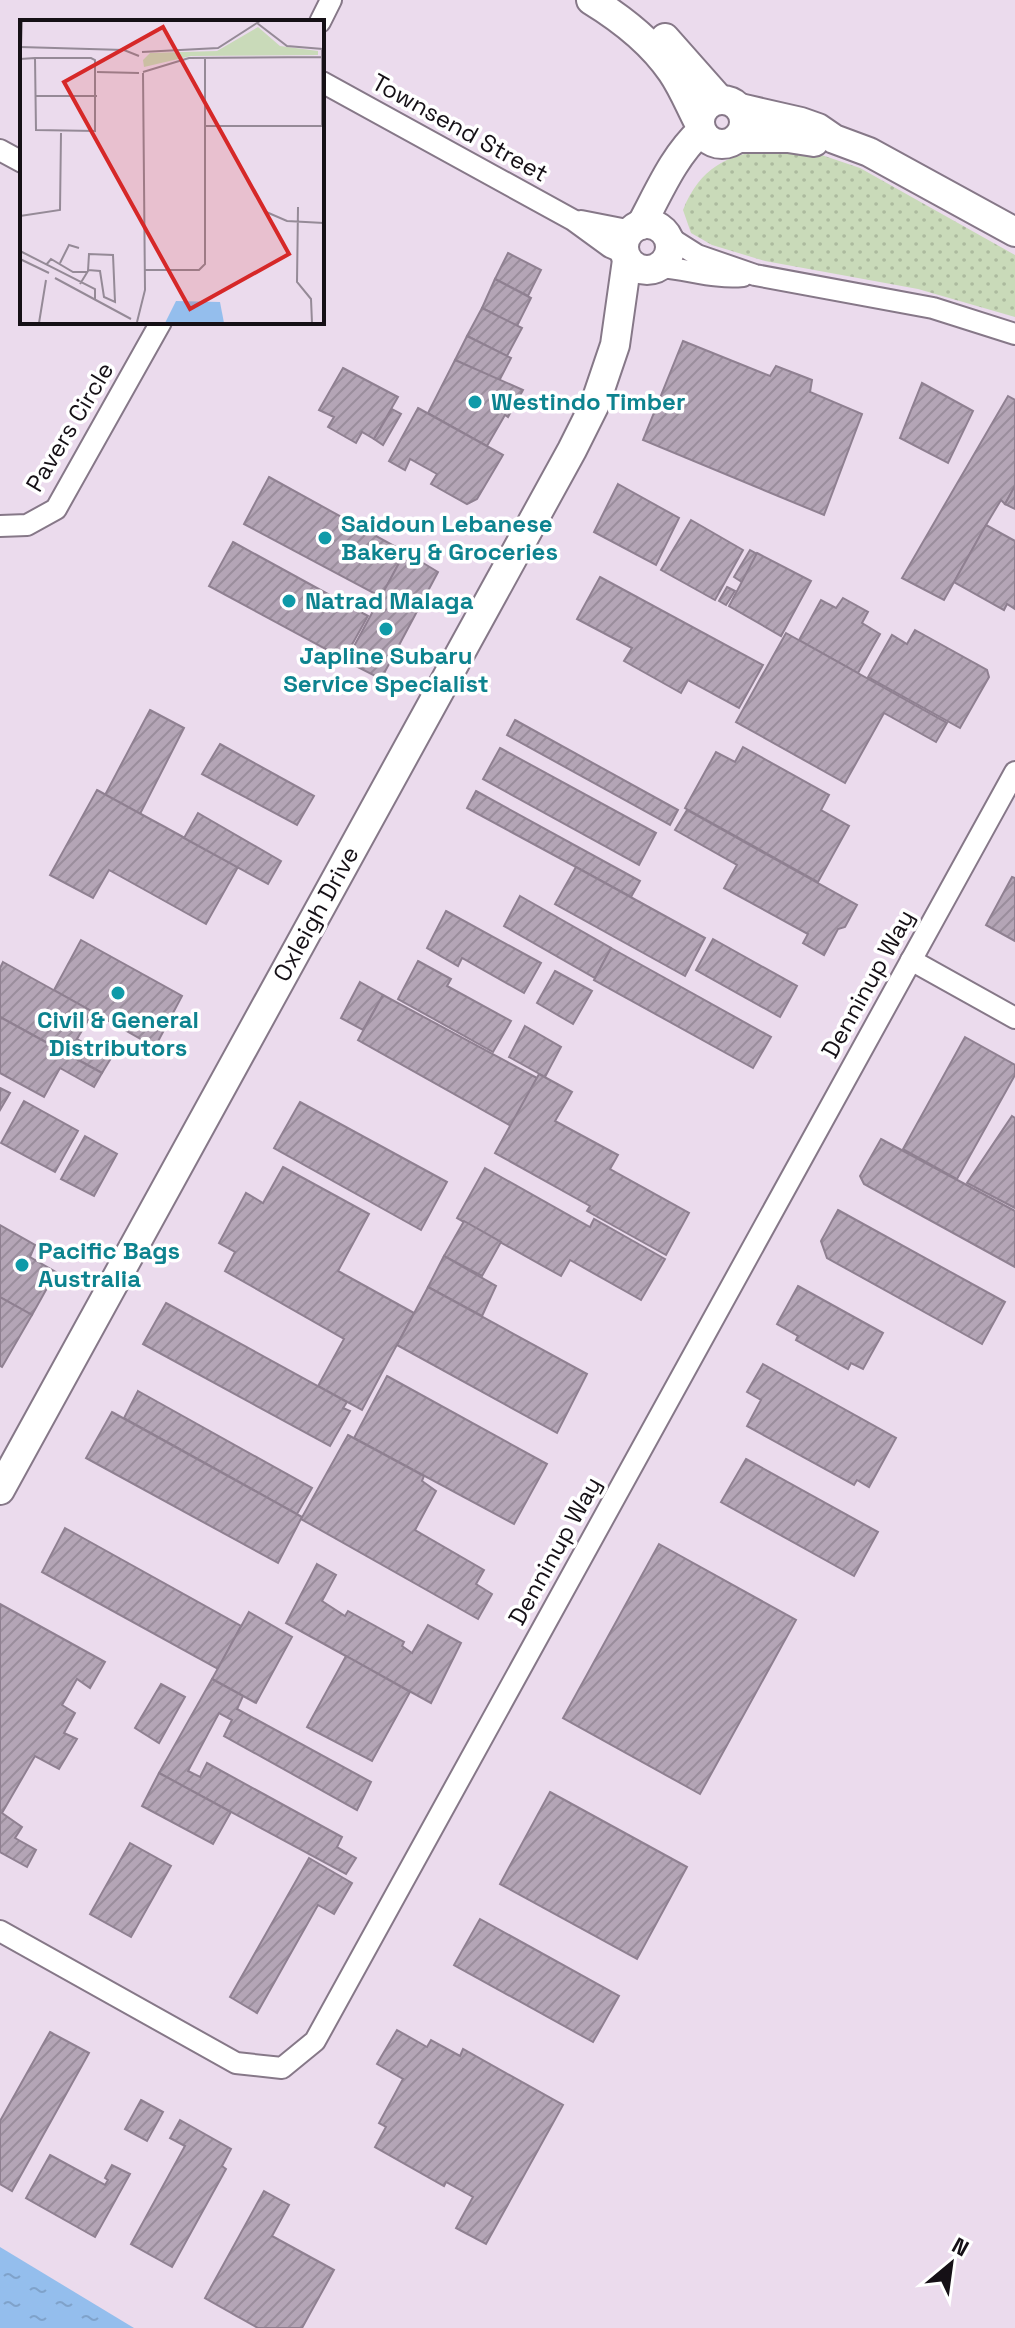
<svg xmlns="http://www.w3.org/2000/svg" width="1015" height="2328" viewBox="0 0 1015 2328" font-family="'Space Grotesk',sans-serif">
<defs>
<pattern id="park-dots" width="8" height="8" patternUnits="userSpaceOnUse" patternTransform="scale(2)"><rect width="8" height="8" fill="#c9dab9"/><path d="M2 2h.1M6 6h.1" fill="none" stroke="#acba9e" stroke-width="1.8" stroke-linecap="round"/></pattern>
<pattern id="water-ripples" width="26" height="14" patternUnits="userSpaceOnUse" patternTransform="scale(2)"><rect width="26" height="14" fill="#94beed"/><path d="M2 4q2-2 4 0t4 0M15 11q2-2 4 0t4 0" fill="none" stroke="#7fa2ca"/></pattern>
<pattern id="building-hatch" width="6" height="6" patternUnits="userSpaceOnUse" patternTransform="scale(2)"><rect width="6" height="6" fill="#b4a5b6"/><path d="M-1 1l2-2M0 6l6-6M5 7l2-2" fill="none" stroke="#9a8d9c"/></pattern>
</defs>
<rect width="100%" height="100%" fill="#ebdbed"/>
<path fill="url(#park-dots)" d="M795,146L860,168L1015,255V317L918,289L765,261L712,245L691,233L683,210C705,155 743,152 795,146Z"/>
<polygon fill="url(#water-ripples)" points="0,2247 134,2328 0,2328"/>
<g fill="url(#building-hatch)" stroke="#8f8091" stroke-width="2">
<polygon points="508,253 541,270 528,296 495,279"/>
<polygon points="495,279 531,298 517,326 482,308"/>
<polygon points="482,308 522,328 507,356 467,336"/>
<polygon points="467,336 511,358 499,381 455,360"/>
<polygon points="683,341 770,376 776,366 812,380 810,392 862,414 824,515 643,440"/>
<polygon points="455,360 523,390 508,417 505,415 487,446 428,413"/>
<polygon points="343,368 398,397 374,439 362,432 356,443 328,427 334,417 319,410"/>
<polygon points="922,383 973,411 948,463 900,438"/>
<polygon points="1008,396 1015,400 1015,486 1005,504 1001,500 986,525 944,600 902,578"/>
<polygon points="418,408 503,455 477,499 467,504 431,484 437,474 410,459 405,470 389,461"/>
<polygon points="392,409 401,414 383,445 374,439"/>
<polygon points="269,477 405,552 381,597 244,524"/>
<polygon points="618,484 679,518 656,565 594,532"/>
<polygon points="1015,486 1015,509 1005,504"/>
<polygon points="691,520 743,550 715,600 661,570"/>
<polygon points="986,525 1015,541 1015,609 1007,604 1004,610 954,582"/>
<polygon points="233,542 368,616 344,659 209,586"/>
<polygon points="750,550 757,554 742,582 734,577"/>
<polygon points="405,552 438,572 381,679 346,661"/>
<polygon points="757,553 811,581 781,636 729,606"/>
<polygon points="600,577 763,665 739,708 688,680 681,693 624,661 632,648 577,619"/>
<polygon points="727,587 735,591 726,605 719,601"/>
<polygon points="843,598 868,612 862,623 880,634 858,673 799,640 821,600 836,608"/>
<polygon points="915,630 987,670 989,677 960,728 868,677 892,635 907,644"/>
<polygon points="786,633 947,723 936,742 884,713 845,783 736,722"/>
<polygon points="150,710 184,728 140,814 105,795"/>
<polygon points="515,720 678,810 670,825 507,735"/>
<polygon points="220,744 314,796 297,825 202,774"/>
<polygon points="743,747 829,795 821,810 849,826 818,882 685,808 716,752 735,762"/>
<polygon points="500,748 656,833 639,865 483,779"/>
<polygon points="97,790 238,867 206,924 109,870 93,898 50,875"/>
<polygon points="476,791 640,881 631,897 467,808"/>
<polygon points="687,810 857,905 845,927 838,929 824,955 803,943 808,934 724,888 737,865 675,830"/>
<polygon points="198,813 281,861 268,884 184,838"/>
<polygon points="576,867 705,938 685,976 555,904"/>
<polygon points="1012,877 1015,878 1015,941 986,925"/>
<polygon points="520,896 611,948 595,978 504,926"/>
<polygon points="446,911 541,963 524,993 462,958 458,966 427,948"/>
<polygon points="713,939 797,986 780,1017 696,970"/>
<polygon points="81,940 182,996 155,1047 54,990"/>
<polygon points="611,948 771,1037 753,1068 594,980"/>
<polygon points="418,961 451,979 447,986 511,1021 493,1052 398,999"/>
<polygon points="3,962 93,1012 77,1039 111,1058 102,1073 0,1017 0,968"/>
<polygon points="555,971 592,991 573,1024 537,1003"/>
<polygon points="360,982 383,995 363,1030 341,1018"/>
<polygon points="383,995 537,1078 511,1126 358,1040"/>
<polygon points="0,1017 102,1073 94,1087 60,1068 44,1097 0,1073"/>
<polygon points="525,1026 561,1047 545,1077 509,1057"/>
<polygon points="965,1037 1015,1065 1015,1075 957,1179 903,1149"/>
<polygon points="539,1074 572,1092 555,1121 618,1155 610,1169 689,1213 666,1255 587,1211 590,1206 495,1153"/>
<polygon points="0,1088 10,1093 0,1110"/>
<polygon points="24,1101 78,1131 55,1172 1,1143"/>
<polygon points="300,1102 447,1182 421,1230 274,1148"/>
<polygon points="1012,1116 1015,1118 1015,1208 967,1183"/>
<polygon points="85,1136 117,1154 94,1196 61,1179"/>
<polygon points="881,1139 1015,1211 1015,1267 864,1184 860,1176"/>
<polygon points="283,1167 369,1214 338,1271 414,1313 362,1410 318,1386 344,1339 225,1271 235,1252 219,1243 246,1193 263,1203"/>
<polygon points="485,1168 590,1227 594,1219 665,1259 641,1300 570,1260 561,1276 457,1218"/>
<polygon points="838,1210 1005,1302 982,1344 827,1258 821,1241"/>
<polygon points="464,1221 501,1242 482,1276 444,1256"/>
<polygon points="0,1225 35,1245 30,1257 56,1272 32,1315 0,1297"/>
<polygon points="444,1256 496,1286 482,1316 428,1287"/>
<polygon points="798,1286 883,1333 863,1369 851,1363 848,1369 796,1340 798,1336 777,1324"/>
<polygon points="428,1287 587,1374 557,1433 397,1345"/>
<polygon points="0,1297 32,1315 2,1367 0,1366"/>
<polygon points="166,1303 347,1402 343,1408 350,1411 330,1446 143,1344"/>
<polygon points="763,1364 896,1438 869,1487 857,1480 854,1485 747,1426 761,1400 747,1392"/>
<polygon points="387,1376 547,1464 514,1524 354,1438"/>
<polygon points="138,1391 312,1488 297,1514 124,1418"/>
<polygon points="112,1412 302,1517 278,1563 86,1458"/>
<polygon points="348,1435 424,1476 422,1481 436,1491 415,1530 484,1570 476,1584 492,1594 478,1619 301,1519"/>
<polygon points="746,1459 878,1532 854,1576 721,1502"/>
<polygon points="65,1528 241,1626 218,1669 42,1572"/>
<polygon points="659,1544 796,1620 700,1794 563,1718"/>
<polygon points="317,1564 336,1575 322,1601 345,1616 348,1611 404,1642 402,1646 412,1653 428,1625 461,1643 431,1703 286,1623"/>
<polygon points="0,1604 105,1662 90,1688 77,1679 62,1705 75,1713 64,1733 77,1739 59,1769 35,1756 2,1813 22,1827 15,1838 36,1850 27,1867 0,1852"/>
<polygon points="249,1612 292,1637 256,1703 212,1679"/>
<polygon points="346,1656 410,1692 372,1761 307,1727"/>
<polygon points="212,1679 243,1696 237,1709 371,1782 357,1810 224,1736 232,1720 219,1713 188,1771 200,1777 207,1763 342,1837 337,1847 356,1858 346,1874 159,1773"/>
<polygon points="161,1684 185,1697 159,1743 135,1728"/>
<polygon points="159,1773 231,1812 213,1844 142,1806"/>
<polygon points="550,1792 687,1867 637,1959 500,1884"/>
<polygon points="130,1843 171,1866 131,1937 90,1914"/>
<polygon points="309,1858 352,1883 334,1914 318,1905 257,2013 230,1997"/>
<polygon points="480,1919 619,1996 593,2042 454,1965"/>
<polygon points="397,2030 427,2047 431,2040 460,2056 463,2049 563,2105 486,2244 456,2228 473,2197 446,2182 444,2186 375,2147 386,2127 379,2123 403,2079 377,2064"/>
<polygon points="50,2032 89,2053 12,2191 0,2184 0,2121"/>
<polygon points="141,2100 163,2112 147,2141 125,2129"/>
<polygon points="180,2120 231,2149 222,2166 226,2169 172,2267 131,2244 185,2146 170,2138"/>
<polygon points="50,2155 105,2185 108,2180 105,2178 112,2165 130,2174 95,2237 26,2198"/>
<polygon points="264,2191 289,2205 272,2236 334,2270 302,2328 258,2328 205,2298"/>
</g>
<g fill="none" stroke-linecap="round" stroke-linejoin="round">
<defs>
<g id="street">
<polyline points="320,22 331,0"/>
<polyline points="322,82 573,220 610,247 624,253"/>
<polyline points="0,150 22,162"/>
<polyline points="581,221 627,230 636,227"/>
<polyline points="667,236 697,255 755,275 933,308 1015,334"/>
<path d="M660,267C688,269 715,279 743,276"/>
<polyline points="0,526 27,525 56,509 161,322"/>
<polyline points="911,960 1015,1018"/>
<polyline points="0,1931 236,2063 282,2068 315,2041 1015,772"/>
</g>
<g id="secondary">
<path d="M591,0C622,19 651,41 672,72C683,88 690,106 699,123"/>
<polyline points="665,38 719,99"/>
<circle cx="722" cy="122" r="22"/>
<polyline points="740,108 801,122 818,128 834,139 869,152 1015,232"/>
<polyline points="737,138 788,138 814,142"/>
<circle cx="647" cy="247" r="23"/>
<path d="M641,225C659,192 673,157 701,131"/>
<polyline points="0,1490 572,450 595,404 615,345 627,260"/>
</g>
</defs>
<use href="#street" stroke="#867888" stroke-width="24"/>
<use href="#secondary" stroke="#867888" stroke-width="32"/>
<use href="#street" stroke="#fff" stroke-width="20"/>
<use href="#secondary" stroke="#fff" stroke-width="28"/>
</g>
<g fill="#0f9aa8" stroke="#fff" stroke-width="3">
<circle cx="475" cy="402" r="8"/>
<circle cx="325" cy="538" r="8"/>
<circle cx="289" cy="601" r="8"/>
<circle cx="386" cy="629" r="8"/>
<circle cx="118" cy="993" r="8"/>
<circle cx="22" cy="1265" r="8"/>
</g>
<g text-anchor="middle" stroke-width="7" stroke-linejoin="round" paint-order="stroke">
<g font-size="24" fill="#151016" stroke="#fff">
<text transform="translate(460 128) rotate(29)" y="8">Townsend Street</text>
<text transform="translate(70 427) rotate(-59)" y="8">Pavers Circle</text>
<text transform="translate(316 914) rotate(-61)" y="8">Oxleigh Drive</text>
<text transform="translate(868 984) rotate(-61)" y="8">Denninup Way</text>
<text transform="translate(555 1551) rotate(-61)" y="8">Denninup Way</text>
</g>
<g font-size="24" font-weight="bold" fill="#0d838f" stroke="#fff" text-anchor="start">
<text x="491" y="410">Westindo Timber</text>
<text x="341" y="532">Saidoun Lebanese<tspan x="341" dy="28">Bakery &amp; Groceries</tspan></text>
<text x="305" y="609">Natrad Malaga</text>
<text x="386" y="664" text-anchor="middle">Japline Subaru<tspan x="386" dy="28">Service Specialist</tspan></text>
<text x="118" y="1028" text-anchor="middle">Civil &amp; General<tspan x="118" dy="28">Distributors</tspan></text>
<text x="38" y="1259">Pacific Bags<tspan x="38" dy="28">Australia</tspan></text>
</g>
</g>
<g transform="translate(20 20)">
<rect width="304" height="304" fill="#ebdbed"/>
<path d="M238,7L260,26L298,31V35L171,36L124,47L123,40L130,33L197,31Z" fill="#c9dab9"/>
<path d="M156,281L200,282L204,303H145Z" fill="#94beed"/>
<path fill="none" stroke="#958a97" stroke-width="2" d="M237,3L267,26L303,29M0,27L104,30L119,36M1,27L2,1M302,29V106M122,32L198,28L240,1M0,39L15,38H71L75,40V111L16,110L15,38M77,52L119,53M123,52L169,38L302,37M15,76H77M185,106H304M278,187L277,262L291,279L292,303M244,191L267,201L304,203M0,196L40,190L41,113M0,231L75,269V281M0,239L29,253M40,243L49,225L59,228M26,245L31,239L53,252H67M125,250H179L185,244V38M35,258L111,299M60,264L68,251L69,234L93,235L95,282L84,277L80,251L68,250M117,302L125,270L123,53M19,303L26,260"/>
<path fill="#d62828" fill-opacity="0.15" stroke="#d62828" stroke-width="4" d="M143,7L269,234L170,289L44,62Z"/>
<rect width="304" height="304" fill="none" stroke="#151016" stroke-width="4"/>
</g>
<g transform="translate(951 2264) rotate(29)" stroke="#ffffff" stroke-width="6" paint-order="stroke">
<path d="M0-6L14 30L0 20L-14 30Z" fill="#151016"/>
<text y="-12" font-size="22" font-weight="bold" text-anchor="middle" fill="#151016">N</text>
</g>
</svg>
